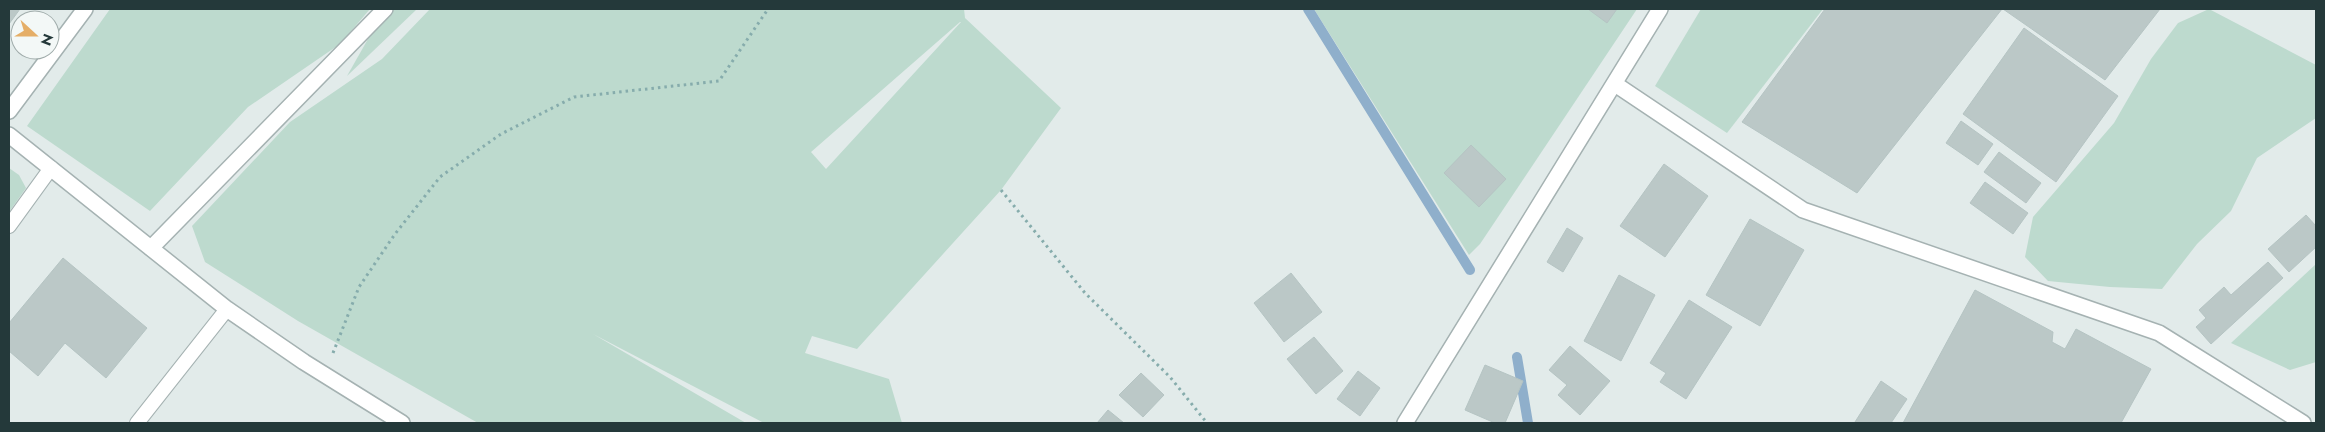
<svg xmlns="http://www.w3.org/2000/svg" width="2325" height="432" viewBox="0 0 2325 432" font-family="Jost,sans-serif">
<rect width="100%" height="100%" fill="#e2ebea"/>
<g fill="#bddace" fill-rule="evenodd">
<polygon points="110,9 370,9 340,44 248,107 150,211 27,126"/>
<polygon points="385,9 417,9 347,76"/>
<path d="M430,9H964L965,18L1061,108L1001,190L857,349L812,336L805,353L889,379L902,423H764L593,334L746,423H478L298,321L205,262L192,226L290,122L382,59ZM960,22H961L826,169L811,152Z"/>
<polygon points="1314,9 1637,9 1480,244 1469,255"/>
<polygon points="1701,9 1823,9 1727,133 1655,86"/>
<polygon points="2209,9 2316,65 2316,118 2257,158 2231,211 2197,244 2162,289 2110,287 2048,281 2025,257 2033,217 2114,123 2151,59 2178,23"/>
<polygon points="9,168 19,175 26,188 9,212"/>
<polygon points="2316,264 2316,362 2290,370 2231,343"/>
</g>
<g fill="none" stroke-linecap="round" stroke-linejoin="round">
<g stroke="#8fafcb" stroke-width="10">
<polyline points="1308,9 1470,270"/>
<polyline points="1517,357 1528,423"/>
</g>
</g>
<g fill="#bbc8c7" stroke="#b5c4c3">
<polygon points="9,9 20,9 9,24"/>
<polygon points="1588,9 1617,9 1607,23"/>
<polygon points="1825,9 2002,9 1857,193 1742,122"/>
<polygon points="2003,9 2160,9 2105,80"/>
<polygon points="2024,28 2118,96 2056,182 1963,114"/>
<polygon points="1961,121 1993,144 1978,165 1946,143"/>
<polygon points="1471,145 1506,179 1479,207 1444,173"/>
<polygon points="1999,152 2041,183 2026,203 1984,172"/>
<polygon points="1664,164 1708,196 1665,257 1620,226"/>
<polygon points="1985,182 2028,213 2013,234 1970,203"/>
<polygon points="2306,215 2316,226 2316,247 2289,272 2268,249"/>
<polygon points="1750,219 1804,250 1760,326 1706,295"/>
<polygon points="1567,228 1583,238 1563,272 1547,262"/>
<polygon points="63,258 147,328 106,378 65,343 38,376 9,351 9,323"/>
<polygon points="2268,262 2283,278 2211,344 2196,327 2206,318 2199,310 2224,287 2231,295"/>
<polygon points="1291,273 1322,312 1284,342 1254,303"/>
<polygon points="1619,275 1655,295 1621,361 1584,341"/>
<polygon points="1975,290 2053,332 2052,342 2065,349 2076,329 2151,369 2121,423 1903,423"/>
<polygon points="1689,300 1732,327 1686,399 1660,382 1666,373 1650,363"/>
<polygon points="1314,337 1343,371 1316,394 1287,359"/>
<polygon points="1570,346 1610,381 1580,415 1558,395 1567,385 1549,370"/>
<polygon points="1485,365 1523,381 1505,423 1495,423 1465,410"/>
<polygon points="1358,371 1380,388 1360,416 1337,399"/>
<polygon points="1141,373 1164,395 1143,417 1119,395"/>
<polygon points="1881,381 1907,399 1891,423 1857,423 1855,422"/>
<polygon points="1108,410 1124,423 1097,423"/>
</g>
<g fill="none" stroke-linecap="round" stroke-linejoin="round">
<defs>
<g id="service">
<polyline points="9,226 51,168"/>
<polyline points="137,423 227,309"/>
</g>
<g id="minor">
<polyline points="1615,84 1803,210 2159,333 2303,423"/>
<polyline points="9,111 85,9"/>
<polyline points="151,248 385,9"/>
</g>
<g id="tertiary">
<polyline points="9,135 227,309 304,362 402,423"/>
<polyline points="1405,423 1660,9"/>
</g>
</defs>
<use href="#service" stroke="#a5b2b2" stroke-width="16"/>
<use href="#minor" stroke="#a5b2b2" stroke-width="18"/>
<use href="#tertiary" stroke="#a5b2b2" stroke-width="18"/>
<g stroke="#86acac" stroke-width="3" stroke-dasharray="2.5 4" stroke-linecap="butt">
<polyline points="1001,190 1085,293 1170,377 1207,423"/>
<polyline points="333,353 359,287 395,234 440,177 501,134 574,97 719,81 768,9"/>
</g>
<use href="#service" stroke="#fff" stroke-width="14"/>
<use href="#minor" stroke="#fff" stroke-width="15"/>
<use href="#tertiary" stroke="#fff" stroke-width="15"/>
</g>
<rect width="2325" height="432" fill="none" stroke="#24393a" stroke-width="20"/>
<g transform="translate(35 35) rotate(111)"><circle r="24" fill="#f3f8f7" stroke="#a0acab"/>
<path d="M0-4L9 19L0 12L-9 19Z" fill="#e5ae67"/>
<text y="-8" font-size="14" font-weight="bold" text-anchor="middle" fill="#24393a">N</text>
</g>
</svg>
